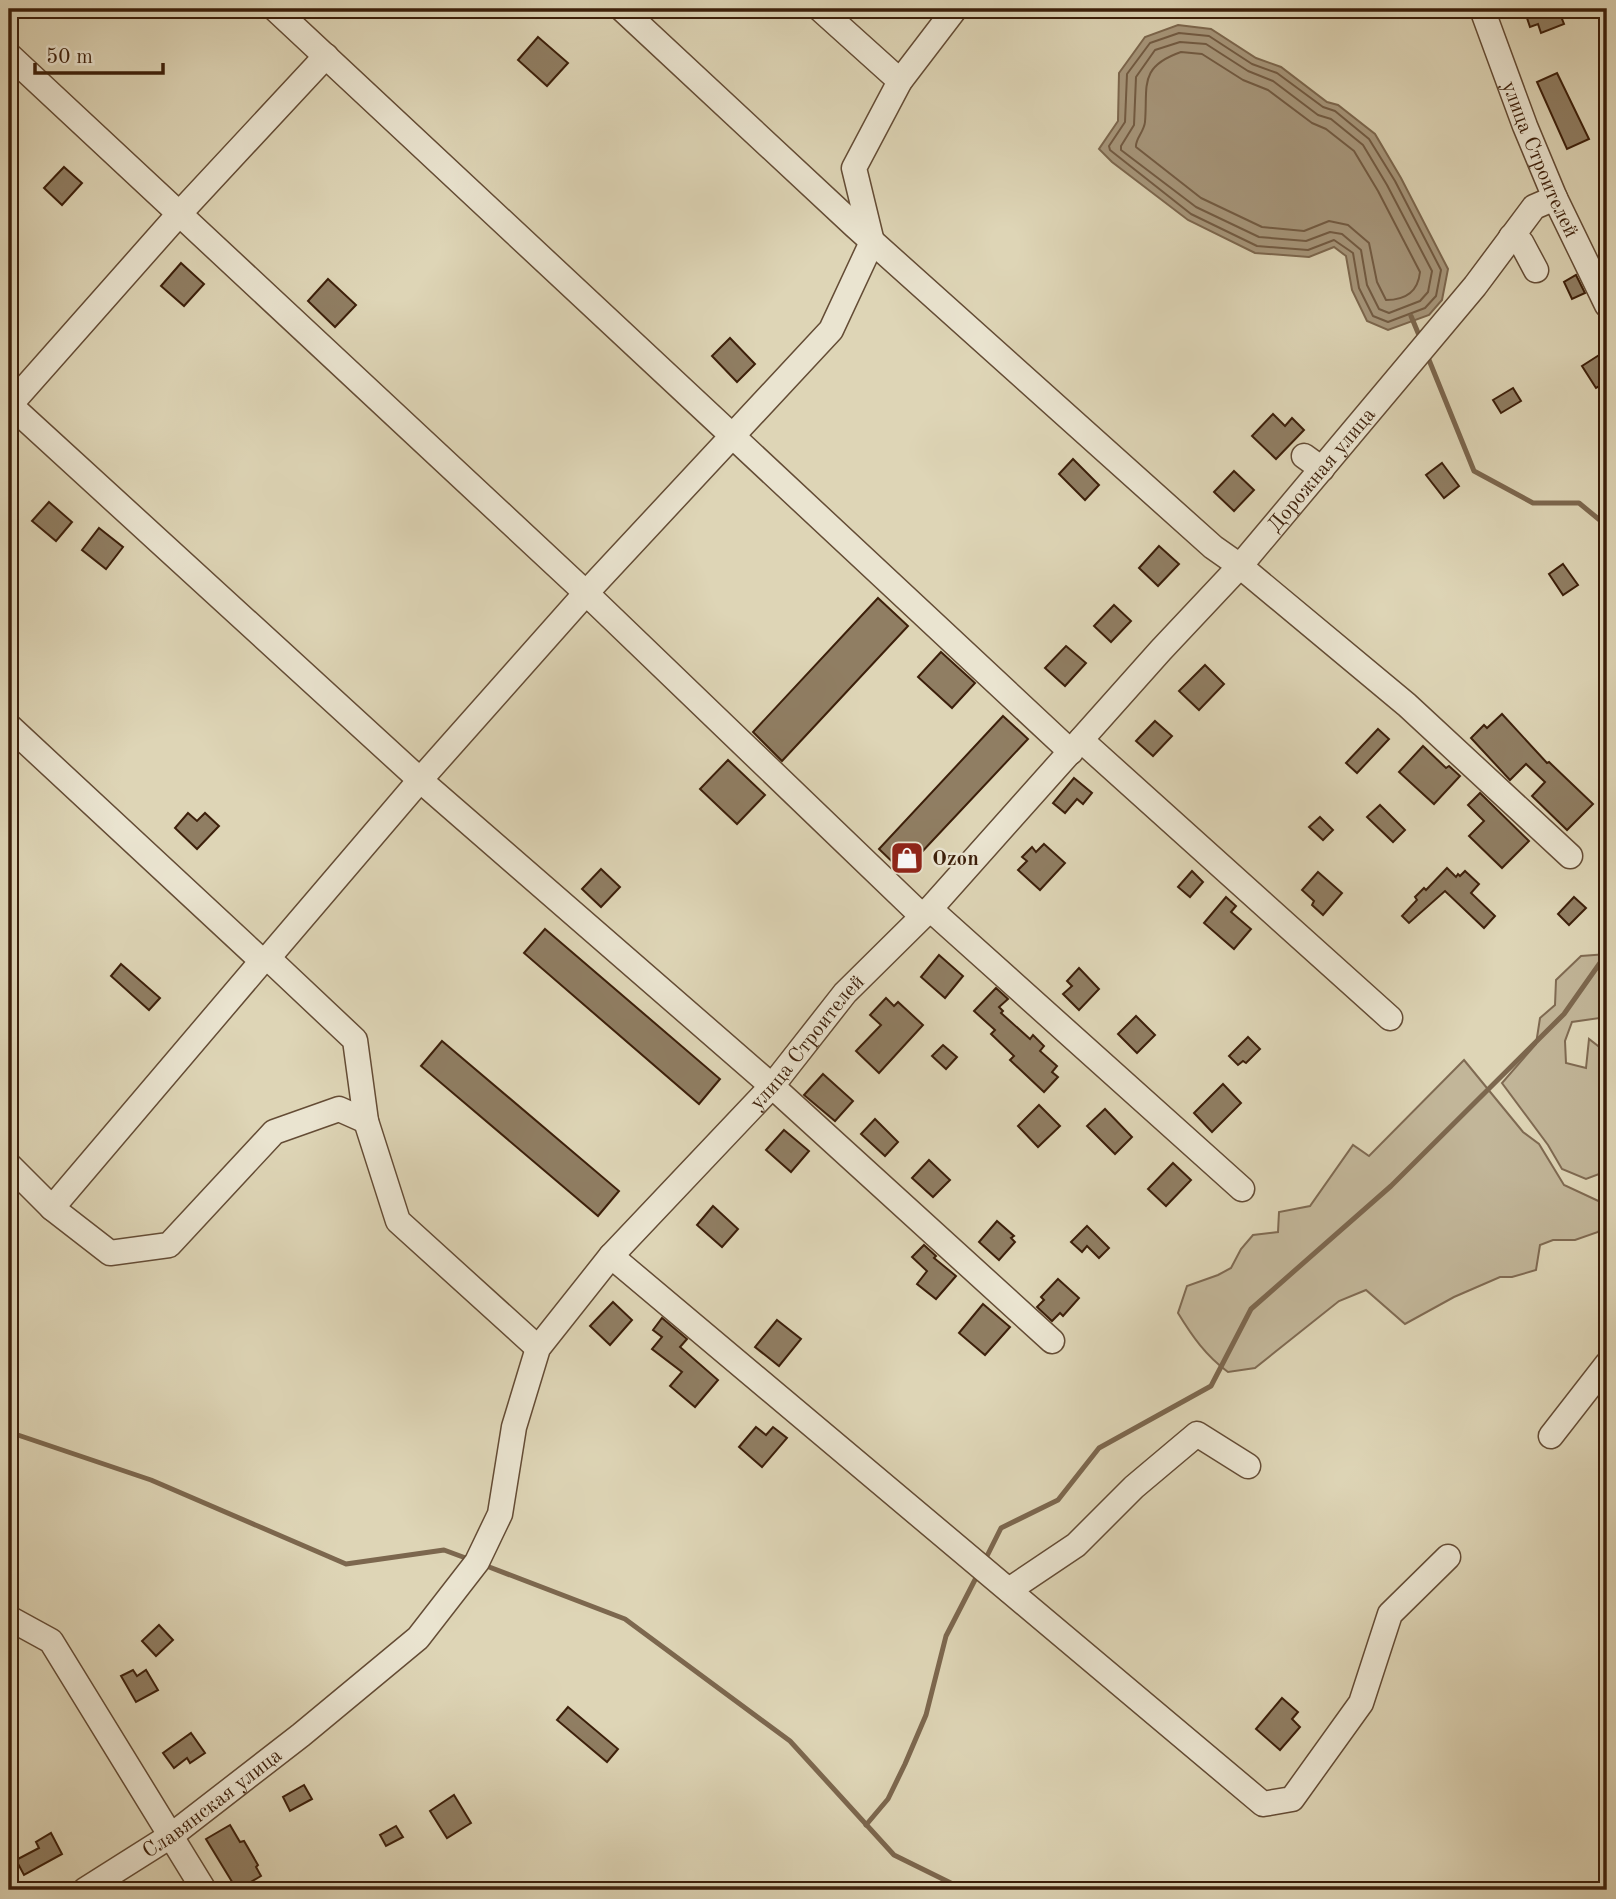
<svg xmlns="http://www.w3.org/2000/svg" width="1616" height="1899" viewBox="0 0 1616 1899" font-family="'Old Standard TT',serif">
<rect width="100%" height="100%" fill="#ded5b6"/>
<filter id="stains"><feTurbulence type="fractalNoise" baseFrequency=".00286" numOctaves="4"/><feColorMatrix values="0 0 0 0 .2 0 0 0 0 .09 0 0 0 0 .02 0 0 0 .5 -.17"/></filter>
<radialGradient id="worn" r=".72"><stop offset=".6" stop-color="#630" stop-opacity="0"/><stop offset="1" stop-color="#630" stop-opacity=".3"/></radialGradient>
<g fill="#c2b699" stroke="#7f6a52" stroke-width="2">
<polygon points="1607,954 1607,1017 1572,1022 1565,1041 1566,1063 1586,1068 1589,1039 1607,1053 1607,1171 1586,1179 1562,1169 1548,1145 1502,1083 1536,1044 1540,1018 1555,1005 1556,980 1581,956"/>
<path d="M1464,1060L1523,1132L1539,1144L1564,1185L1607,1205V1218L1598,1232L1575,1240H1553L1540,1245L1536,1270L1512,1277H1500L1454,1297L1405,1324L1366,1290L1339,1301L1255,1368L1228,1372C1206,1356 1192,1336 1178,1313L1187,1286L1218,1275L1231,1268L1241,1249L1253,1235L1278,1232L1279,1212L1310,1206L1353,1145L1369,1156Z"/>
</g>
<polygon fill="#a7977c" stroke="#7c674e" stroke-width="2" points="1178,25 1211,29 1256,58 1281,67 1327,102 1338,105 1375,134 1401,178 1448,269 1442,300 1429,315 1388,330 1367,321 1352,290 1346,256 1334,247 1309,257 1255,253 1188,220 1112,162 1099,149 1118,121 1119,73 1145,37"/>
<g fill="none" stroke-linecap="round" stroke-linejoin="round">
<g stroke="#725b43" stroke-width="2">
<polygon points="1179,33 1209,36 1252,64 1277,73 1323,107 1335,111 1369,139 1395,181 1441,270 1436,296 1425,308 1388,322 1373,316 1359,288 1353,253 1334,240 1308,250 1257,246 1191,214 1110,150 1109,146 1125,122 1127,74 1150,43"/>
<polygon points="1180,42 1206,44 1248,71 1273,81 1318,115 1331,119 1363,145 1387,185 1432,271 1428,292 1420,301 1389,313 1379,309 1367,285 1361,250 1342,234 1330,232 1306,241 1259,237 1196,207 1121,150 1121,146 1134,125 1136,77 1155,50"/>
<path d="M1181,52L1202,54L1243,80L1268,90L1312,123L1326,129L1354,151L1378,191L1420,272C1418,292 1406,300 1386,300L1377,282L1369,243L1348,225L1329,221L1304,231L1262,227L1201,198L1136,147C1135,139 1144,132 1145,122C1148,86 1138,67 1181,52Z"/>
</g>
<g stroke="#7c674e" stroke-width="5">
<polyline points="1411,316 1421,340"/>
<polyline points="1427,355 1474,471 1533,503 1579,503 1607,526"/>
<polyline points="9,1432 151,1480 346,1564 444,1550 471,1560"/>
<polyline points="985,1560 1001,1528 1058,1500 1099,1448 1211,1386 1251,1309 1391,1186 1564,1014 1607,953"/>
<polyline points="484,1565 625,1619 790,1741 894,1855 965,1890"/>
<polyline points="866,1825 888,1799 905,1764 926,1715 946,1636 979,1572"/>
</g>
</g>
<g fill="#907e63" stroke="#3c1f0a" stroke-width="2">
<polygon points="1541,9 1558,9 1564,24 1541,33 1538,24 1530,27 1526,15"/>
<polygon points="538,37 568,63 547,86 518,60"/>
<polygon points="1557,73 1589,139 1567,149 1537,82"/>
<polygon points="64,167 82,183 62,205 44,188"/>
<polygon points="181,263 204,284 184,306 161,286"/>
<polygon points="1576,275 1585,293 1572,299 1564,282"/>
<polygon points="328,279 356,305 335,327 308,301"/>
<polygon points="730,338 755,364 737,382 712,356"/>
<polygon points="1607,350 1607,382 1596,388 1582,366"/>
<polygon points="1513,388 1521,401 1501,413 1493,400"/>
<polygon points="1273,414 1285,426 1292,418 1304,430 1276,459 1252,436"/>
<polygon points="1073,459 1099,485 1085,500 1059,474"/>
<polygon points="1442,463 1459,486 1444,498 1426,475"/>
<polygon points="1234,471 1254,490 1234,511 1214,492"/>
<polygon points="49,502 72,522 56,541 32,521"/>
<polygon points="99,528 123,547 106,569 82,550"/>
<polygon points="1159,546 1179,564 1158,586 1139,568"/>
<polygon points="1563,564 1578,585 1563,595 1549,574"/>
<polygon points="878,598 908,626 782,761 753,732"/>
<polygon points="1114,605 1131,621 1111,642 1094,626"/>
<polygon points="1066,646 1086,663 1065,686 1045,668"/>
<polygon points="941,652 975,683 952,708 918,677"/>
<polygon points="1205,665 1224,684 1199,710 1179,691"/>
<polygon points="1502,714 1547,763 1549,762 1593,804 1567,830 1532,796 1545,782 1526,764 1510,780 1471,738 1484,725 1487,728"/>
<polygon points="1003,716 1028,739 903,872 879,849"/>
<polygon points="1155,721 1172,736 1153,756 1136,741"/>
<polygon points="1378,729 1389,739 1357,773 1346,763"/>
<polygon points="1423,746 1446,768 1449,766 1460,776 1434,804 1399,772"/>
<polygon points="728,760 765,795 737,824 700,789"/>
<polygon points="1074,778 1092,793 1083,804 1077,799 1065,813 1053,803"/>
<polygon points="1480,793 1529,841 1502,868 1469,836 1484,821 1468,805"/>
<polygon points="1380,805 1405,830 1393,842 1367,817"/>
<polygon points="188,813 197,821 205,813 219,826 197,849 175,828"/>
<polygon points="1320,817 1333,830 1323,840 1309,827"/>
<polygon points="1044,844 1065,863 1040,890 1018,870 1027,861 1022,857 1032,847 1036,852"/>
<polygon points="1447,868 1456,877 1458,874 1460,876 1465,871 1479,884 1471,893 1495,916 1484,928 1445,891 1409,923 1402,916 1417,900 1415,897 1424,888 1426,890"/>
<polygon points="601,869 620,887 601,907 582,889"/>
<polygon points="1192,871 1203,882 1190,897 1178,887"/>
<polygon points="1318,872 1342,893 1323,915 1312,905 1314,901 1302,890"/>
<polygon points="1226,897 1236,906 1231,912 1251,929 1234,949 1204,923"/>
<polygon points="1574,897 1586,908 1569,925 1558,914"/>
<polygon points="545,929 720,1079 699,1104 524,953"/>
<polygon points="939,955 963,976 945,998 921,977"/>
<polygon points="121,964 160,998 149,1010 111,976"/>
<polygon points="1079,968 1099,989 1079,1010 1063,994 1072,986 1067,981"/>
<polygon points="996,988 1008,999 999,1007 1003,1011 1001,1013 1030,1039 1033,1035 1044,1046 1040,1051 1057,1066 1052,1072 1058,1077 1044,1092 1010,1060 1014,1056 991,1034 995,1030 974,1011"/>
<polygon points="886,998 894,1006 898,1002 923,1025 879,1073 856,1051 881,1025 870,1015"/>
<polygon points="1136,1016 1155,1035 1137,1053 1118,1034"/>
<polygon points="1248,1037 1260,1049 1246,1063 1243,1061 1238,1065 1229,1056"/>
<polygon points="442,1041 619,1191 598,1216 421,1066"/>
<polygon points="943,1045 957,1057 946,1069 932,1056"/>
<polygon points="823,1074 853,1101 835,1121 804,1095"/>
<polygon points="1223,1084 1241,1103 1212,1132 1194,1113"/>
<polygon points="1039,1105 1060,1126 1038,1147 1018,1126"/>
<polygon points="1105,1109 1132,1137 1115,1154 1087,1126"/>
<polygon points="875,1119 898,1142 885,1156 861,1134"/>
<polygon points="784,1130 809,1151 791,1172 766,1150"/>
<polygon points="929,1160 950,1180 933,1197 912,1178"/>
<polygon points="1173,1163 1191,1180 1166,1206 1148,1189"/>
<polygon points="713,1206 738,1229 722,1247 697,1225"/>
<polygon points="997,1221 1014,1236 1011,1238 1015,1242 999,1260 979,1242"/>
<polygon points="1087,1226 1109,1248 1099,1258 1087,1246 1082,1252 1071,1242"/>
<polygon points="924,1245 936,1256 934,1258 956,1276 936,1299 917,1284 927,1271 912,1257"/>
<polygon points="1058,1279 1079,1298 1063,1316 1060,1313 1052,1321 1037,1307 1044,1300 1041,1297"/>
<polygon points="613,1302 632,1320 610,1345 590,1326"/>
<polygon points="983,1304 1010,1327 985,1355 959,1333"/>
<polygon points="662,1318 687,1339 680,1347 718,1380 695,1407 670,1386 682,1372 652,1349 662,1337 653,1330"/>
<polygon points="777,1320 801,1339 779,1366 755,1347"/>
<polygon points="756,1427 766,1435 773,1427 787,1438 762,1467 739,1447"/>
<polygon points="159,1625 173,1640 156,1656 142,1641"/>
<polygon points="133,1670 137,1676 146,1670 158,1690 136,1702 121,1676"/>
<polygon points="1282,1698 1298,1712 1292,1719 1300,1727 1280,1750 1256,1729"/>
<polygon points="568,1707 618,1749 607,1762 557,1720"/>
<polygon points="191,1733 205,1753 190,1763 187,1758 174,1768 163,1753"/>
<polygon points="304,1785 312,1799 290,1811 283,1797"/>
<polygon points="454,1795 471,1823 447,1838 430,1811"/>
<polygon points="230,1825 240,1842 244,1841 258,1865 256,1867 261,1876 237,1890 206,1839"/>
<polygon points="396,1826 403,1837 386,1846 380,1835"/>
<polygon points="51,1833 62,1854 24,1875 16,1860 39,1848 36,1842"/>
</g>
<g fill="none" stroke-linecap="round" stroke-linejoin="round">
<defs>
<g id="minor">
<polyline points="275,9 1071,752"/>
<polyline points="622,9 855,226 1213,547 1240,566 1407,705 1570,856"/>
<polyline points="820,9 900,81"/>
<path id="s1" d="M1482,9L1525,126L1555,198L1607,305"/>
<polyline points="9,55 586,593 922,916"/>
<polyline points="1511,237 1521,242 1536,270"/>
<polyline points="9,404 420,780 772,1086 1052,1341"/>
<polyline points="9,406 179,214 326,56"/>
<polyline points="1304,456 1322,469"/>
<polyline points="9,726 262,961"/>
<polyline points="1081,740 1390,1018"/>
<polyline points="930,909 1242,1189"/>
<polyline points="268,958 355,1040 366,1121 398,1221 538,1348"/>
<polyline points="9,1165 52,1208 262,961 268,958 420,780 586,593 831,330 872,242 854,168 900,81 955,9"/>
<polyline points="52,1208 110,1253 169,1245 274,1132 339,1109 366,1121"/>
<polyline points="611,1256 1263,1804 1292,1799 1361,1703 1390,1614 1448,1557"/>
<polyline points="1551,1436 1607,1364"/>
<polyline points="1009,1590 1076,1545 1134,1487 1197,1434 1248,1466"/>
<polyline points="9,1618 51,1641 204,1890"/>
<path id="s2" d="M85,1890L172,1835L301,1735L418,1638L477,1562L500,1514L514,1427L538,1348L611,1256L772,1086L845,993L930,909L1161,650L1240,566L1475,286L1534,207L1555,198"/>
</g>
</defs>
<use href="#minor" stroke="#644c35" stroke-width="27"/>
<use href="#minor" stroke="#eae4d0" stroke-width="24"/>
</g>
<defs>
<symbol id="shop-square" viewBox="-11 -11 22 22"><rect x="-9" y="-9" width="18" height="18" rx="4" fill="#8f2418" stroke="#eae4d0"/><path d="M-5-2.5h2.3a2.7 3.5 0 0 1 5.4 0H5L5.5 6h-11ZM-1.5-2.5h3a1.5 2.3 0 0 0-3 0Z" fill="#fff"/></symbol>
</defs>
<g fill-rule="evenodd">
<use href="#shop-square" x="888" y="839" width="38" height="38"/>
</g>
<g text-anchor="middle" stroke-width="5" stroke-linejoin="round" paint-order="stroke">
<g font-size="21" fill="#3c1f0a" stroke="#eae4d0">
<text dy="7" stroke="none"><textPath href="#s1" startOffset="161">улица Строителей</textPath></text>
<text dy="7" stroke="none"><textPath href="#s2" startOffset="1916">Дорожная улица</textPath></text>
<text dy="7" stroke="none"><textPath href="#s2" startOffset="1146">улица Строителей</textPath></text>
<text dy="7" stroke="none"><textPath href="#s2" startOffset="154">Славянская улица</textPath></text>
</g>
<g font-size="21" font-weight="bold" fill="#3c1f0a" stroke="#eae4d0" text-anchor="start">
<text x="932" y="865">Ozon</text>
</g>
</g>
<rect width="1616" height="1899" fill="none" stroke="#ded5b6" stroke-width="35"/>
<rect x="10" y="10" width="1595" height="1878" fill="none" stroke="#3c1f0a" stroke-width="3.5"/>
<rect x="18" y="18" width="1581" height="1864" fill="none" stroke="#3c1f0a" stroke-width="2"/>
<path d="M35 63v10h128v-10" fill="none" stroke="#3c1f0a" stroke-width="3.5"/>
<text x="46" y="63" font-size="21" fill="#3c1f0a" stroke="#eae4d0" stroke-width="5" paint-order="stroke">50 m</text>
<rect width="100%" height="100%" filter="url(#stains)"/>
<rect width="100%" height="100%" fill="url(#worn)"/>
</svg>
